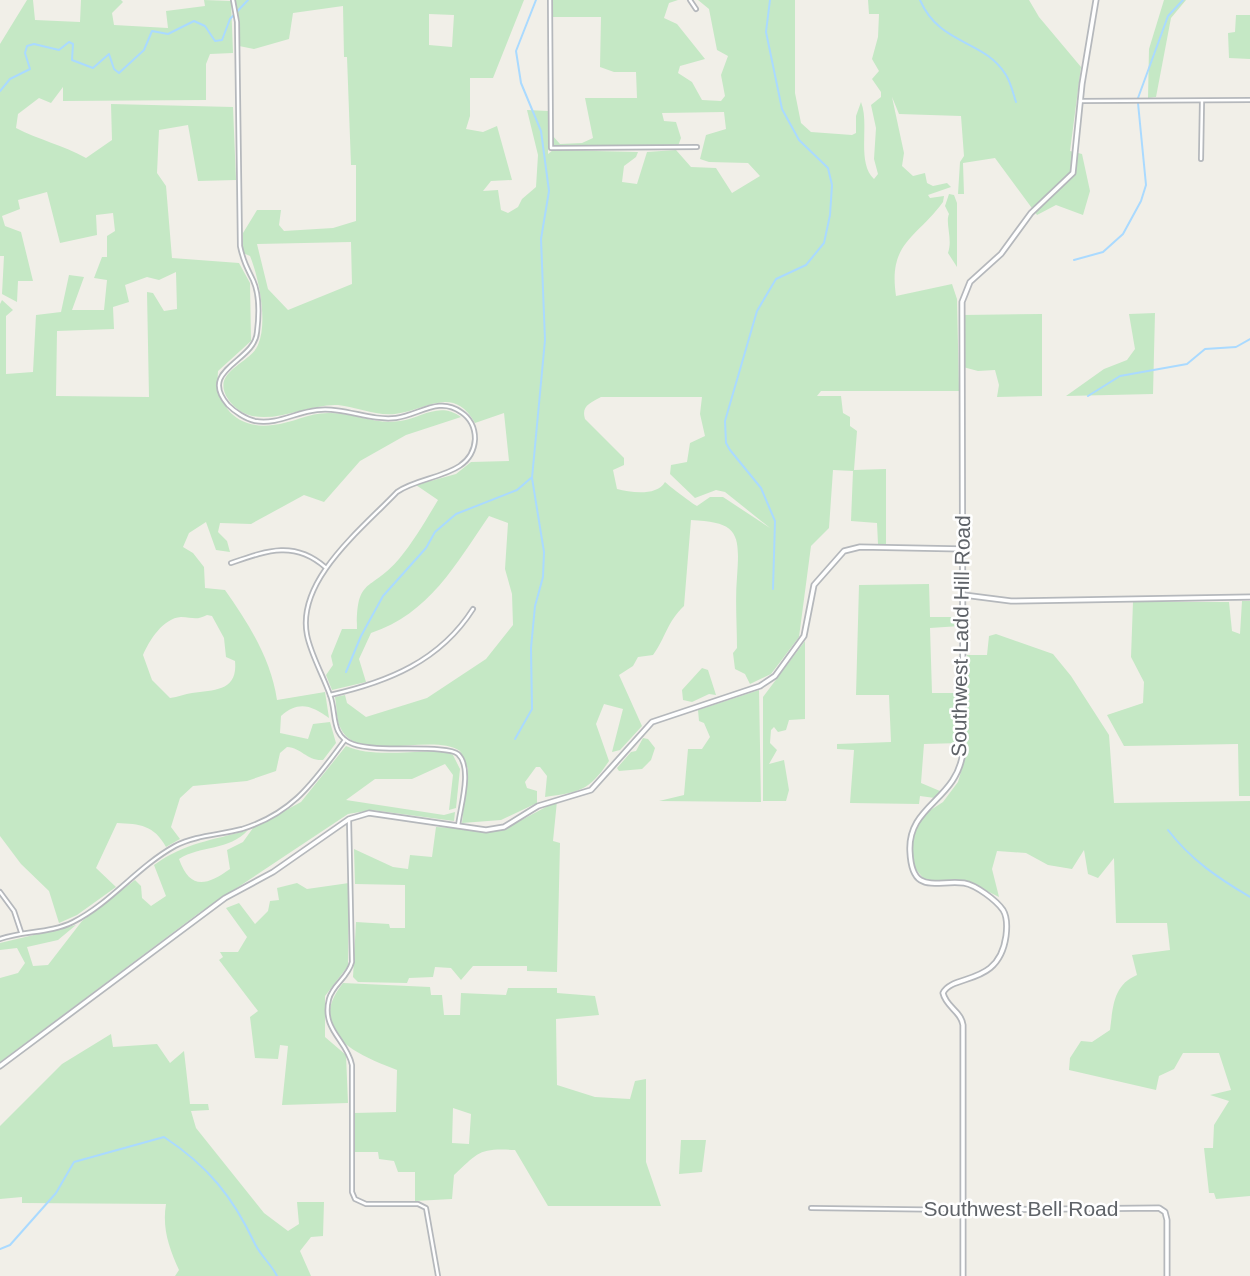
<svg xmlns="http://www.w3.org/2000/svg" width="1250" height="1276" viewBox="0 0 1250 1276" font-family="Arial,sans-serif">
<rect width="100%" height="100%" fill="#f1efe8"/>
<g fill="#c5e8c5" fill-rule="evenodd">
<path d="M27,0H33L35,20L80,22L81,0H121L123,2L112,13L114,25L168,28L166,11L205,6L204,0L231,1L233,53L210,54L206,64V100L63,101V87L51,103L39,98L18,114L16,128C39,140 63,145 86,158L112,140L111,104L233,107L236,180L198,181L188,125L159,130L157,173L166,186L172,258L239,263L250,283L251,341L218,371C215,405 236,430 273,425C293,423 310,412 331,413C354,413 376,425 400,421C422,418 439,401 461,417L406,435L360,461L324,502L304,495L251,524L220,523L218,532L227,541L230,552L216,550L206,522L189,533L183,547L193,553L204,567L205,588L225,590C249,624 271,659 277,700L325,692L329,718C312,706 299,700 281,716L280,733L308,739L313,724L330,722L336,743L323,760C307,761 302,748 287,747L280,753L276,771L247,781L193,786L180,798L171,827L180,839L166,847C154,825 140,824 117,823L96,868L116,887L77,915L59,923L49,891L21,864L0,836V304L2,300L13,310L6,316V374L33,372L36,315L61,312L69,275L84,277L72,310H104L107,280L94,278L102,257H107V236L115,231L113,213L96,215L97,235L60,243L47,192L18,200L20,209L2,216L5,226L21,232L33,281H18L17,302L2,294L4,256H0V44ZM176,272L177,309L164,311L153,293L147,292L149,397L56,396L57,331L114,329L113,307L129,302L125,285L147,277L159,280ZM207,615L212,616L224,638L226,657L235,661C238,691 215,690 192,693C185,694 178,697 170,698L152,680L143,655C149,641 163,618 181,617C192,617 196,621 207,615Z"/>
<path d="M235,0H524L493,78H470V116L466,129L483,132L497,126L512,180L491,181L483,191L498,190L501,210L508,213L518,207L522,199L536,187L538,155L527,110L548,111V154L553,150L638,152L636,157L624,166L622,182L637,184L647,152L676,150L691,167L716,168L732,193L760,176L748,163L709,162L700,159L706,135L726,129L724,112L662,113L664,121L676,122L681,138L678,146L554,147L552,135L560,144L582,143L593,138L585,98H637L636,72H614L600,67L601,17H553V0H678L669,3L664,18L677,24L705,59L680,66L678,73L692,82L702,100L721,101L725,96L721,75L728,56L717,50L709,9L698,0H795V93L801,123L811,132L852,135L856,133V116L861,102C870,124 856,162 874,179L878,174L874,159L876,128L871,105L881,97V92L872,79L879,71L872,59L878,37L879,14H869L868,0H1029L1039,17L1081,67L1070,151L1082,154L1090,191L1083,215L1056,205L1037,215L995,158L963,163L964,194H958L960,162L964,156L961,116L899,114L892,97L904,153L902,166L913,176L925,173L927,183L933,186L947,183L951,187L928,195L930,198L944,196L943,202C916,239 888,242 896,296L952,284L957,299L959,391H821L817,396H841L843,413L850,417V426L857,431L854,470L886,469V544H878L877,523L851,521L853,471L833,470L829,528L811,546L799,637L771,674L750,684L745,674L735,669L733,653L737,648C737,625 735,600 737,577C740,534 739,522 691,520L684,606C667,622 666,637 653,655L638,657L633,666L619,675L642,726L620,750L612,752L623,709L604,704L596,724L609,761C589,791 580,792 545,797L547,776L540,767H536L525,782L527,788L537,791V803L501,820L462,823L468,769L460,751C433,732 358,764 341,729C336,720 337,708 335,697L345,695L347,703L366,717L427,698L486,659L513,625L512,594L505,569L508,523L489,516C456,564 429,614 371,633L359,659L366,682L332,690L326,675L333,665L331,656L342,629H357C356,576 371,592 399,559C414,541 426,520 438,500L416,485L456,474L471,462L509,461L504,413L475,423C453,384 426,411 395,414C375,416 357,407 338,405C303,403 254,437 228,399C210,371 250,364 258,345C268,322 259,278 250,256L243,253V233L257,210H281L279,225L284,231L333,228L356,221V165H351L347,57H344L343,6L293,13L289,39L254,49L239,46L240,23ZM429,14L454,15L452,47L429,45ZM351,242L352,284L288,310L268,289L257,244ZM601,397H702L700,414L705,436L690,443L687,462L671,465L670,474L695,498L716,490L725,492L770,528L723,497H710L697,506C694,505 668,485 665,482C657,496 632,493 617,489L613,470L624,465V458L585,419C581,406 590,403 601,397Z"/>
<polygon points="1164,0 1186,0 1171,18 1156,97 1148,98 1149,49"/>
<polygon points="1236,15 1250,15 1250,59 1229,58 1228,33 1235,32"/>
<path d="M949,194L954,195L957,203V267L948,253C953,239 945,223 949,214L945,206Z"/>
<polygon points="1155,313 1153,394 1066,396 1104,369 1127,360 1135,349 1129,314"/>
<polygon points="1042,314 1042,396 997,397 999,385 995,370 978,371 963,367 963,315"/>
<polygon points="929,584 930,617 960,617 960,626 930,628 932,693 960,693 961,743 924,744 921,783 940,791 935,798 920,796 919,804 850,803 854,750 837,749 837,744 891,742 889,695 856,695 859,585"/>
<polygon points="1242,601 1250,601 1250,796 1239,796 1238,744 1124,746 1107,715 1143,703 1144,682 1131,657 1133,602 1229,602 1232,631 1240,634"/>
<path d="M996,634L1053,654L1071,676L1109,735L1114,803L1250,801V1196L1216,1199L1214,1193H1209L1204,1148H1213L1214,1125L1229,1101L1210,1095L1231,1090L1219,1053H1183L1174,1069L1159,1076L1156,1090L1069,1070L1070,1058L1081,1041L1092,1042L1110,1030C1113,1007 1113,985 1137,975L1132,955L1170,950L1167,923H1116L1114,858L1098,878L1088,874L1084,850L1072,869L1048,865L1026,853L997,851L992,869L999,897L967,881L930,882L923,878L915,868L912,850L911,838L916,826L926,813L943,802L958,782L965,758L967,655H987L989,636Z"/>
<polygon points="805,641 805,719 789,720 786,730 778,732 774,727 771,730 770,743 777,750 769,764 784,760 789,790 786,801 763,801 763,697"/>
<polygon points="702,668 708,670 716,695 709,694 692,702 683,700 682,690"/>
<polygon points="759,690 761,802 659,801 684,795 688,749 702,749 710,737 704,723 699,721 698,710"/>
<polygon points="643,738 648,739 655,748 651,760 642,769 619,771 617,768 631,752 636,751"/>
<path d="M346,746C378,761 433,745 453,755L460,769L456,808L449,810L453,775L445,764L412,779H375L346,800L444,815L455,812L454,821L372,810L348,814L199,913L0,1062V978L18,973L25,963L17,948L0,950V943L76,925L58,940L27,947L33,966L48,965L82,921L135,880L141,886L142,898L151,906L166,896L154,865C186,842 211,841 248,830C229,851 201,845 179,859C190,890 206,886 230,869L227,850L243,842L253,828L301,802Z"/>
<polygon points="557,801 553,841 560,843 557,972 527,971 527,966 473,966 461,980 451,968 435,967 433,977 409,978 407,983 358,982 353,977 356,922 389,924 390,928 405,928 405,885 355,884 354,849 393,867 408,869 410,855 432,857 436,827 503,830"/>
<polygon points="297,883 307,889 349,883 348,966 325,996 325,1037 346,1055 348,1103 282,1105 288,1046 280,1045 278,1059 255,1058 250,1017 258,1011 219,960 223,957 220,952 238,952 247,937 226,908 239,903 255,924 268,911 270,901 279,900 277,888"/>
<path d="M343,983L430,987L431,995H442L444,1015H460L461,993L506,995L508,988H557V993L595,996L599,1015L556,1019L557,1085L595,1097L630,1099L635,1081L646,1079V1162L661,1206H548L515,1150C479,1148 479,1152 454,1175L452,1199L415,1201V1172H398L394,1161L379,1159L378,1152H354V1113L396,1112L397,1070C358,1055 304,1033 343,983ZM453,1108L471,1114L469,1144L452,1143Z"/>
<path d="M111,1034L113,1047L157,1044L170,1063L184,1051L190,1104H208L209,1110L191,1111L196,1128L264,1213L288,1231L299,1224L297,1202H324L323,1236L311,1237L300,1251L311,1276H175L179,1270C169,1248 162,1228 166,1204L22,1203V1197L0,1199V1126L62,1064Z"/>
<polygon points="681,1140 706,1140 702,1172 679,1174"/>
</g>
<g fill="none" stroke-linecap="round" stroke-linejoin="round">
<g stroke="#aadaff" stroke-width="2">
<polyline points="770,0 766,32 782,109 799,140 828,168 832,185 830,215 824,243 806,265 776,279 757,311 725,421 726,443 730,450 761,488 775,521 773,589"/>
<path d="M920,0C940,46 984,39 1006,75C1011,83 1013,93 1016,102"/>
<polyline points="0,91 10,79 30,69 25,53 27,46 34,44 59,50 69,42 73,44 72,60 93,68 109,54 114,69 119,73 144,50 152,31 168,34 194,21 205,26 215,41 222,40 230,19 248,0"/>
<polyline points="1138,98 1168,16 1183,0"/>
<polyline points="1074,260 1103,252 1123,234 1141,201 1146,185 1138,103"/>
<polyline points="1088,396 1120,376 1187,364 1205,349 1236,347 1250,339"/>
<polyline points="346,672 361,636 383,596 426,548 435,532 456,514 517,490 531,478"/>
<polyline points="515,739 532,709 531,648 535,606 543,577 544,552 532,478 545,340 541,239 549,191 541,131 521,83 516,51 536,0"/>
<path d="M1168,830C1191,860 1218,878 1250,897"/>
<path d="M0,1249L10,1245L56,1193L74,1162L164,1137C208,1166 233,1197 255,1244C261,1256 271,1264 277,1276"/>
</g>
<defs>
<g id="minor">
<path d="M233,0L237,22L240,246C243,260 247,268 253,280C260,295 259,316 257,332C255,362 197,369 228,405C235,412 246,419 255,421C277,425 296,412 317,410C345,407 369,421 396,418C419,415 439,396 461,412C470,418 475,428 475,439C473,478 422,474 397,492C363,528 296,580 307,635C311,655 323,675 330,695C337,713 330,736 353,744C376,753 447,744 458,754C473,768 460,808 458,826"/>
<polyline points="550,0 551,148 697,147"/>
<polyline points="690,0 696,9"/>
<polyline points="1080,101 1250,100"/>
<polyline points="1201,159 1202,101"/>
<path d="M231,563C266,551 294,540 325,567"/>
<path d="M330,695C388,682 440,661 473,609"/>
<path d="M349,819L352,962C348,978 333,984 329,999C321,1030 347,1040 352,1065V1192L355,1199L366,1204H418L426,1208L438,1276"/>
<polyline points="0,892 14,911 21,932"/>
<path d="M0,939C23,931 51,933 73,922C111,903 137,867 175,846C196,835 220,835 242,829C294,813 314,781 345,740"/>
<polyline points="811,1208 962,1210"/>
</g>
<g id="tertiary">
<polyline points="964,595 1011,601 1250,597"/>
<polyline points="0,1066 225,898 273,872 349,819 369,813 486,830 504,827 538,806 591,790 652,722 760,686 775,676 804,636 814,585 844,551 860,547 963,549"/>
<polyline points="963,1210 1159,1208 1165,1212 1167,1220 1167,1276"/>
<path d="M963,1276V1025C961,1011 946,1007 943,993C953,973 999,987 1006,936C1007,928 1008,918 1003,910C996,900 976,885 964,883C935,880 912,895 910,852C907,805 957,801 963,752L962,302L970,282L1001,254L1031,213L1073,173L1082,84L1096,0"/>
</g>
</defs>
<use href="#minor" stroke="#b5b8bc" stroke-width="6"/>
<use href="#tertiary" stroke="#b5b8bc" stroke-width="7"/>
<use href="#minor" stroke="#fff" stroke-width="2.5"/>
<use href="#tertiary" stroke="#fff" stroke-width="3.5"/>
</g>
<g text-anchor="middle" stroke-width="5" stroke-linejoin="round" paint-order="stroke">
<g font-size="21" fill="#5f6368" stroke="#fff">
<text transform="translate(961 636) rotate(-89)" y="7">Southwest Ladd Hill Road</text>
<text x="1021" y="1216">Southwest Bell Road</text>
</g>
</g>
</svg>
